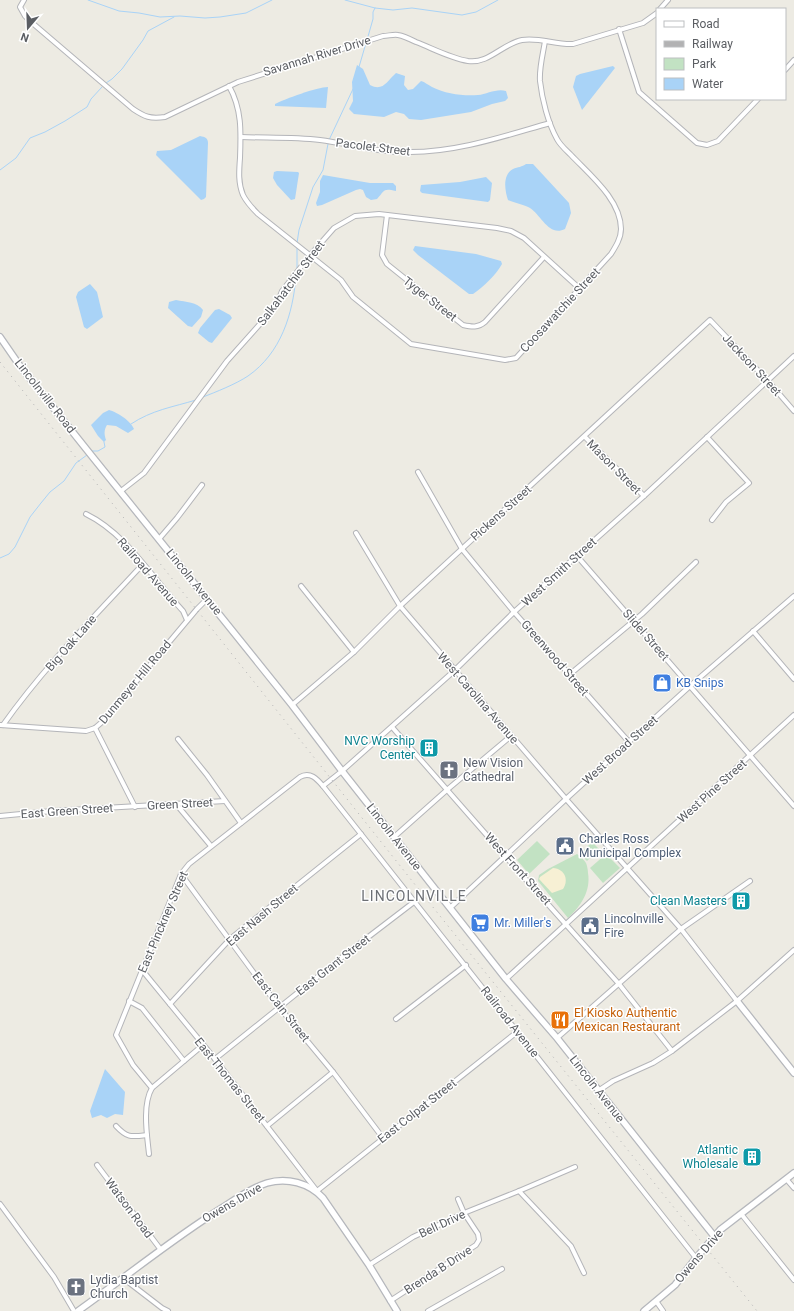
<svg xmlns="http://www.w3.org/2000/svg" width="794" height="1311" viewBox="0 0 794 1311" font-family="Roboto,sans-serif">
<rect width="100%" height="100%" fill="#edebe3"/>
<g fill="#c2e2c3">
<polygon points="537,841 550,854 529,874 517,860"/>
<polygon points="592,842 599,849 587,861 580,854"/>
<path d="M577,854C580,856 584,860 586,863C587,865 588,870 588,873C591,891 581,906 568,918L538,881L539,875L548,869Z"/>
<polygon points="606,854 620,868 603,883 590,868"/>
</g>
<path fill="#f7f0d4" d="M553,868C565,869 569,880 563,889L552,893L539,879L540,877Z"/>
<g fill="#a9d3f7">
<path d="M357,65L363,69L370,85C383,92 387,81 396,73L405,76L404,85L408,90L413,89L421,81C425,82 428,85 432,87C446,94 462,96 478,95C487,94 497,88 506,91L508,98L505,101L492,104L471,112L421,120L409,119L404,114L396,112L384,117L354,114L349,109L353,101L352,82Z"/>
<polygon points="613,66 615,68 582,110 573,87 576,76 580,74"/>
<path d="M328,87L326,108L275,106V104C285,99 317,87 328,87Z"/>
<path d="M200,136C205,137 208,138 208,143L206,197L204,199L201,200L156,155L157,151L171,150Z"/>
<path d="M526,164H533L569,203L571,213L565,229C549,237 541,215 530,208C526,205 514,203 508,200C505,191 502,175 513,169C518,167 522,167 526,164Z"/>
<polygon points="277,171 298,172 299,173 295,199 291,200 277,185 273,178 274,172"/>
<path d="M323,175L370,183H393L396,186V191C383,188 385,190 377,199L371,200L366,197L363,190L360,189L356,190L322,205L317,206L316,203L320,192V181Z"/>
<polygon points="486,177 492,183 490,200 488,202 422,193 420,191 421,185 460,182"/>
<path d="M415,246L476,254L501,261L502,264C495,276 484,286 473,294H469L418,255L413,250Z"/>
<polygon points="90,284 97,292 103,317 87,329 84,327 76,297 78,292"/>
<path d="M176,300C186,302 197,302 203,310L201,317L192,327L188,326L168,308L169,302Z"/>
<polygon points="219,309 230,315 232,318 212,343 209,342 198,333 200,328 215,310"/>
<path d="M109,410C117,412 131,421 134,429L128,433L116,426L107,425C104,430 104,434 106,440L104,442L98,436L91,425L103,413Z"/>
<polygon points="105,1069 125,1092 123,1115 115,1114 107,1118 101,1115 92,1118 90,1111"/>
</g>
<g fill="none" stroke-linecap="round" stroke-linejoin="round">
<g stroke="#a9d3f7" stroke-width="1">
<polyline points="88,0 119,11 139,13 160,17 180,16 205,18 220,17 246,13 272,0"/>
<polyline points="345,0 375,8 393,10 412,8 462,15 476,12 498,0"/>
<polyline points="367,40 373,19 373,12 375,8"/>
<polyline points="359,67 366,43"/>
<polyline points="106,83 112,79 122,69 143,40 148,31 174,17"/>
<polyline points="329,140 353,89"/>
<polyline points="0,170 16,158 30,138 45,132 65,121 87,107 91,99 102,87"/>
<polyline points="297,243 299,230 313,187 323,170 328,144"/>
<polyline points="297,269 297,248"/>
<path d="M203,397C216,392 236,384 248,376C281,353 293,314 296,276"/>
<path d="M131,424C152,410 173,407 196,400"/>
<polyline points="92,451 98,451 105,447 104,442"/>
<polyline points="0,558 9,554 15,547 30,517 41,503 50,492 64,481 76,463 87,455"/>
</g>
<defs>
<g id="street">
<path d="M24,0L20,7L25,16L30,21L133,109C145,117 150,119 165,117L238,82L383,36C388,36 394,34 398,35C404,36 410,39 416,42C432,48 450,58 468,61C489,64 502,44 522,40C539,37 556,45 573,44L643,23L657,13"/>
<polyline points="660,9 668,0"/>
<polyline points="619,29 639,92 697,143 707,145 718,141 758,99"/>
<polyline points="785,70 794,60"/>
<path d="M229,86C242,109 241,132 240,158C239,171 238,183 243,195C247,203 252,208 258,214L341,280L353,297L411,344L505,360L516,358L611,254C616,246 621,238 621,229C621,200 590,175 571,155C566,150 560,145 557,139C548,123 542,99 540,81C539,68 543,54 545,41"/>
<path d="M241,137C267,138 294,137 320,140C350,144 380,153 410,152C458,152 504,136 550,123"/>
<path d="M387,215L382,255L387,264L463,325C472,327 478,328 485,322L544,257"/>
<polyline points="585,437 644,496"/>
<polyline points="707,437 749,483 726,502 712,520"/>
<polyline points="418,472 462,549 514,612 629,742"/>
<polyline points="121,491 144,473 227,361 276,306 282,291 312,253 334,228 355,216 379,214 497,228 511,231 524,238 579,288"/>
<path d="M86,514C127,534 152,578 183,611L187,620"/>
<polyline points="356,533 400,606 566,799 681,929 737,1001"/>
<polyline points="159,539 177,518 202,485"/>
<polyline points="577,556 794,806"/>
<polyline points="301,586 354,652"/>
<polyline points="753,631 794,679"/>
<polyline points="569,675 642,614 696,562"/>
<polyline points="292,705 354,652 400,606 710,320 768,381 794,411"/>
<polyline points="0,725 86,731 95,728 102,722 197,609 207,599"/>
<path d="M3,725C44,667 95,616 143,564"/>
<polyline points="392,727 505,856 619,984 672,1051"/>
<polyline points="95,728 135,807"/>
<polyline points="178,739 207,775 241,823"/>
<polyline points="323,786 342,771 454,671 514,612 644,496 794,356"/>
<polyline points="176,804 211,846"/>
<polyline points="0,816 52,811 225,801"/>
<polyline points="394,837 448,789 511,736"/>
<polyline points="181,874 279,1007 333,1072 383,1138"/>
<polyline points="450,908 566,799 690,686 794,596"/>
<polyline points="142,970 215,1059 317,1191 517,1032"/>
<polyline points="506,979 794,715"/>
<polyline points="129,1003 129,1001 142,1008 184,1061"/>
<polyline points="170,1004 230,939 361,834"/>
<polyline points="396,1019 466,965"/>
<polyline points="557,1038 681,929 750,881"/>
<polyline points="215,1059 346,954 414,902"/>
<path d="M152,1088L133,1065L116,1035L181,874L189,864L300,777C310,771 317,779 323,786L696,1258"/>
<polyline points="598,1091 613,1081 653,1063 672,1051 737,1001 794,950"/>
<path d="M116,1126C127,1138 131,1137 147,1135"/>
<polyline points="267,1126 333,1072"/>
<path d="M149,1154C147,1135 142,1105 152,1088L203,1045"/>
<polyline points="97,1165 161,1250"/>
<polyline points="787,1180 794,1188"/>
<polyline points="519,1191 571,1246 584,1273"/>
<polyline points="0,1204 54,1277 74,1311"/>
<polyline points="742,1215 794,1280"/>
<polyline points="369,1265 413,1237 464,1213 519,1191 575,1167"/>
<polyline points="123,1278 162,1308 168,1311"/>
<polyline points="390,1301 476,1245 479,1240 478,1234 464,1213 458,1199"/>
<polyline points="656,1301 663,1311"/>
<polyline points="428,1311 502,1269"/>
</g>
<g id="secondary">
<polyline points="0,337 20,366 91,455 292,705 342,771 450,908 506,979 557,1038 714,1236"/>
<polyline points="737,1001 794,1073"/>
<path d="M78,1311C126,1277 172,1239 222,1208C236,1199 251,1188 267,1183C287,1177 309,1183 323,1198L369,1265L397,1311"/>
<polyline points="644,1311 675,1285 696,1258 720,1230 794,1173"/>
</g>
</defs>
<use href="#street" stroke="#b4b5b9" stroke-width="6"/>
<use href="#secondary" stroke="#b5b7bc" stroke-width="8"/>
<use href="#street" stroke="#fff" stroke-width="4"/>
<use href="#secondary" stroke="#fff" stroke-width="5.5"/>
<polyline stroke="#b2b2b3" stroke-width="1" stroke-dasharray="1 5" stroke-linecap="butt" points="0,362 432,906 757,1311"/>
</g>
<defs>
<symbol id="shop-square" viewBox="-11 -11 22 22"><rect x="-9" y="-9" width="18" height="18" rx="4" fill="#3f7fe0" stroke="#fff"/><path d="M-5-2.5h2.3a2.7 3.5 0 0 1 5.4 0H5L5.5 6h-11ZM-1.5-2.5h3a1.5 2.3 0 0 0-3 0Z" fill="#fff"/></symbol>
<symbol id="building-square" viewBox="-11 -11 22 22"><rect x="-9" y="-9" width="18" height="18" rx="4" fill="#0f9aa8" stroke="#fff"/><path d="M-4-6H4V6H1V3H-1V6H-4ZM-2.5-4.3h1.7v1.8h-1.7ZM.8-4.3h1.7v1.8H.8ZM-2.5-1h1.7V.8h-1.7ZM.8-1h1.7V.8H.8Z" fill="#fff"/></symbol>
<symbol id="church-square" viewBox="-11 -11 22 22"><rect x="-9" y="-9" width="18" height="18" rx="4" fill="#6b7280" stroke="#fff"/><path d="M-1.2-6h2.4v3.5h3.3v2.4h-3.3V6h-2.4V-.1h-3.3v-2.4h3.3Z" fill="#fff"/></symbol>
<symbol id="civic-square" viewBox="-11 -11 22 22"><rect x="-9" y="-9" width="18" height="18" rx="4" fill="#5c6f8a" stroke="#fff"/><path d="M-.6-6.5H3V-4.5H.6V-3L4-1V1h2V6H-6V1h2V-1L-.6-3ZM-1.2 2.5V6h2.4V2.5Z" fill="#fff"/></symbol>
<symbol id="supermarket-square" viewBox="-11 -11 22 22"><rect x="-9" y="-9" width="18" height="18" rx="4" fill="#3f7fe0" stroke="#fff"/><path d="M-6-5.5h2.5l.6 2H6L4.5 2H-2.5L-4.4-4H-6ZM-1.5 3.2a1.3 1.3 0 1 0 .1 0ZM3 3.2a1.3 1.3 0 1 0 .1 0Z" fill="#fff"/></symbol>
<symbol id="restaurant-square" viewBox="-11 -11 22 22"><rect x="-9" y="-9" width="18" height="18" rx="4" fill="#e8710a" stroke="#fff"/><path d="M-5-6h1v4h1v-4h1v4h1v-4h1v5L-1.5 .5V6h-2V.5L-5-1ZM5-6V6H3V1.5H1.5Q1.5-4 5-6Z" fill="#fff"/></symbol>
</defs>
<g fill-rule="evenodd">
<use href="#shop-square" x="651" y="672" width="22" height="22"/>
<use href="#building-square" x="418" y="737" width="22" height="22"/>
<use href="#church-square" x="438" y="759" width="22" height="22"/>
<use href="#civic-square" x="554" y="835" width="22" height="22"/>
<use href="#building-square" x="730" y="890" width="22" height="22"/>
<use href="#supermarket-square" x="469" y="912" width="22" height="22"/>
<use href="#civic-square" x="579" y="915" width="22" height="22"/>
<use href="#restaurant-square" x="549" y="1009" width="22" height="22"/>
<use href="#building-square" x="741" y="1146" width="22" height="22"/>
<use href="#church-square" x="65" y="1276" width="22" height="22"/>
</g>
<g text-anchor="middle" stroke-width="3" stroke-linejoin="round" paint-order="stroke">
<g font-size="12" fill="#5b5e63" stroke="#fff">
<text transform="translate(317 56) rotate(-17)" y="4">Savannah River Drive</text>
<text transform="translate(373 147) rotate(7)" y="4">Pacolet Street</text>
<text transform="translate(291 283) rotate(-53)" y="4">Salkahatchie Street</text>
<text transform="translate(430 299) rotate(38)" y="4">Tyger Street</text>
<text transform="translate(560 310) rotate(-47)" y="4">Coosawatchie Street</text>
<text transform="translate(752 365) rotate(47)" y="4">Jackson Street</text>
<text transform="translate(45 396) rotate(52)" y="4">Lincolnville Road</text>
<text transform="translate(614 467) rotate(45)" y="4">Mason Street</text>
<text transform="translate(501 513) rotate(-42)" y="4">Pickens Street</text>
<text transform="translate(148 572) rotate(49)" y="4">Railroad Avenue</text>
<text transform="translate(559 572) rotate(-42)" y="4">West Smith Street</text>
<text transform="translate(194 582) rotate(51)" y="4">Lincoln Avenue</text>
<text transform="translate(646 635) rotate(49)" y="4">Slidel Street</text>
<text transform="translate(71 643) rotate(-49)" y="4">Big Oak Lane</text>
<text transform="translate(555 658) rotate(49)" y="4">Greenwood Street</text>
<text transform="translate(135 682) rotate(-50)" y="4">Dunmeyer Hill Road</text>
<text transform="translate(478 698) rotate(49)" y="4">West Carolina Avenue</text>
<text transform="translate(620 750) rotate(-42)" y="4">West Broad Street</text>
<text transform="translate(712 791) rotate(-42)" y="4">West Pine Street</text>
<text transform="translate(180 804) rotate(-3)" y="4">Green Street</text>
<text transform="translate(67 811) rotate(-4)" y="4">East Green Street</text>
<text transform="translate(394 837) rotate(52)" y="4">Lincoln Avenue</text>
<text transform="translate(518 869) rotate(48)" y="4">West Front Street</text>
<text transform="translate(262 915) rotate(-40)" y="4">East Nash Street</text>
<text transform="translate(163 922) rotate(-67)" y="4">East Pinckney Street</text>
<text transform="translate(333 965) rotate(-38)" y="4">East Grant Street</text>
<text transform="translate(281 1007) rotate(52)" y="4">East Cain Street</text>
<text transform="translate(510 1022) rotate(52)" y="4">Railroad Avenue</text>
<text transform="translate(230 1080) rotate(51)" y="4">East Thomas Street</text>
<text transform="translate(597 1089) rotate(52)" y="4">Lincoln Avenue</text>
<text transform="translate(417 1111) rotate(-38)" y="4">East Colpat Street</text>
<text transform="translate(232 1203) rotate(-30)" y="4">Owens Drive</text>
<text transform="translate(129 1208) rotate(53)" y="4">Watson Road</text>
<text transform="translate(442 1224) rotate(-25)" y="4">Bell Drive</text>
<text transform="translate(699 1256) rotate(-49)" y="4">Owens Drive</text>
<text transform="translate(438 1270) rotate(-33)" y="4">Brenda B Drive</text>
</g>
<g font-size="12" fill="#366cbe" stroke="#fff" text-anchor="start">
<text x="676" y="687">KB Snips</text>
<text x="494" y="927">Mr. Miller's</text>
</g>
<g font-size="12" fill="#0d838f" stroke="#fff" text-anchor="end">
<text x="415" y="745">NVC Worship<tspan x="415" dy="14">Center</tspan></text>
<text x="727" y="905">Clean Masters</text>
<text x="738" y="1154">Atlantic<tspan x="738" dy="14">Wholesale</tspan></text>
</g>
<g font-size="12" fill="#5b616d" stroke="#fff" text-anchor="start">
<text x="463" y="767">New Vision<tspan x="463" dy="14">Cathedral</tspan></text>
<text x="90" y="1284">Lydia Baptist<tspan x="90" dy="14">Church</tspan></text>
</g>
<g font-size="12" fill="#4e5e75" stroke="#fff" text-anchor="start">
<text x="579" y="843">Charles Ross<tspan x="579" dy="14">Municipal Complex</tspan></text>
<text x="604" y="923">Lincolnville<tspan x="604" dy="14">Fire</tspan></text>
</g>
<g font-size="12" fill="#c56008" stroke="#fff" text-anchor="start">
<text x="574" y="1017">El Kiosko Authentic<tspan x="574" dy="14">Mexican Restaurant</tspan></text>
</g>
<g font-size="14" letter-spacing="1" fill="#6d7075" stroke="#fff">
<text x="414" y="901">LINCOLNVILLE</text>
</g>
</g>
<rect x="656" y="8" width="130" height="92" fill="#ffffff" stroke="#bdbfc1"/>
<rect x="664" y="21" width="20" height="6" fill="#ffffff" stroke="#bdbfc1"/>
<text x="692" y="28" font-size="12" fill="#5b5e63">Road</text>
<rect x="664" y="41" width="20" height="6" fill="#b2b2b3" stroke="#bdbfc1"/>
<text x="692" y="48" font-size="12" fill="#5b5e63">Railway</text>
<rect x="664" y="58" width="20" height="12" fill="#c2e2c3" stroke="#bdbfc1"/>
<text x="692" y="68" font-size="12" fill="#5b5e63">Park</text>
<rect x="664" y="78" width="20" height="12" fill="#a9d3f7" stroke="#bdbfc1"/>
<text x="692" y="88" font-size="12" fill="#5b5e63">Water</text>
<g transform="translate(28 28) rotate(199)" stroke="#ffffff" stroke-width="3" paint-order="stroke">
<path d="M0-3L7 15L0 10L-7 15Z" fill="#5b5e63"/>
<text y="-6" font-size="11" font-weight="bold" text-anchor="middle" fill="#5b5e63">N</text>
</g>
</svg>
